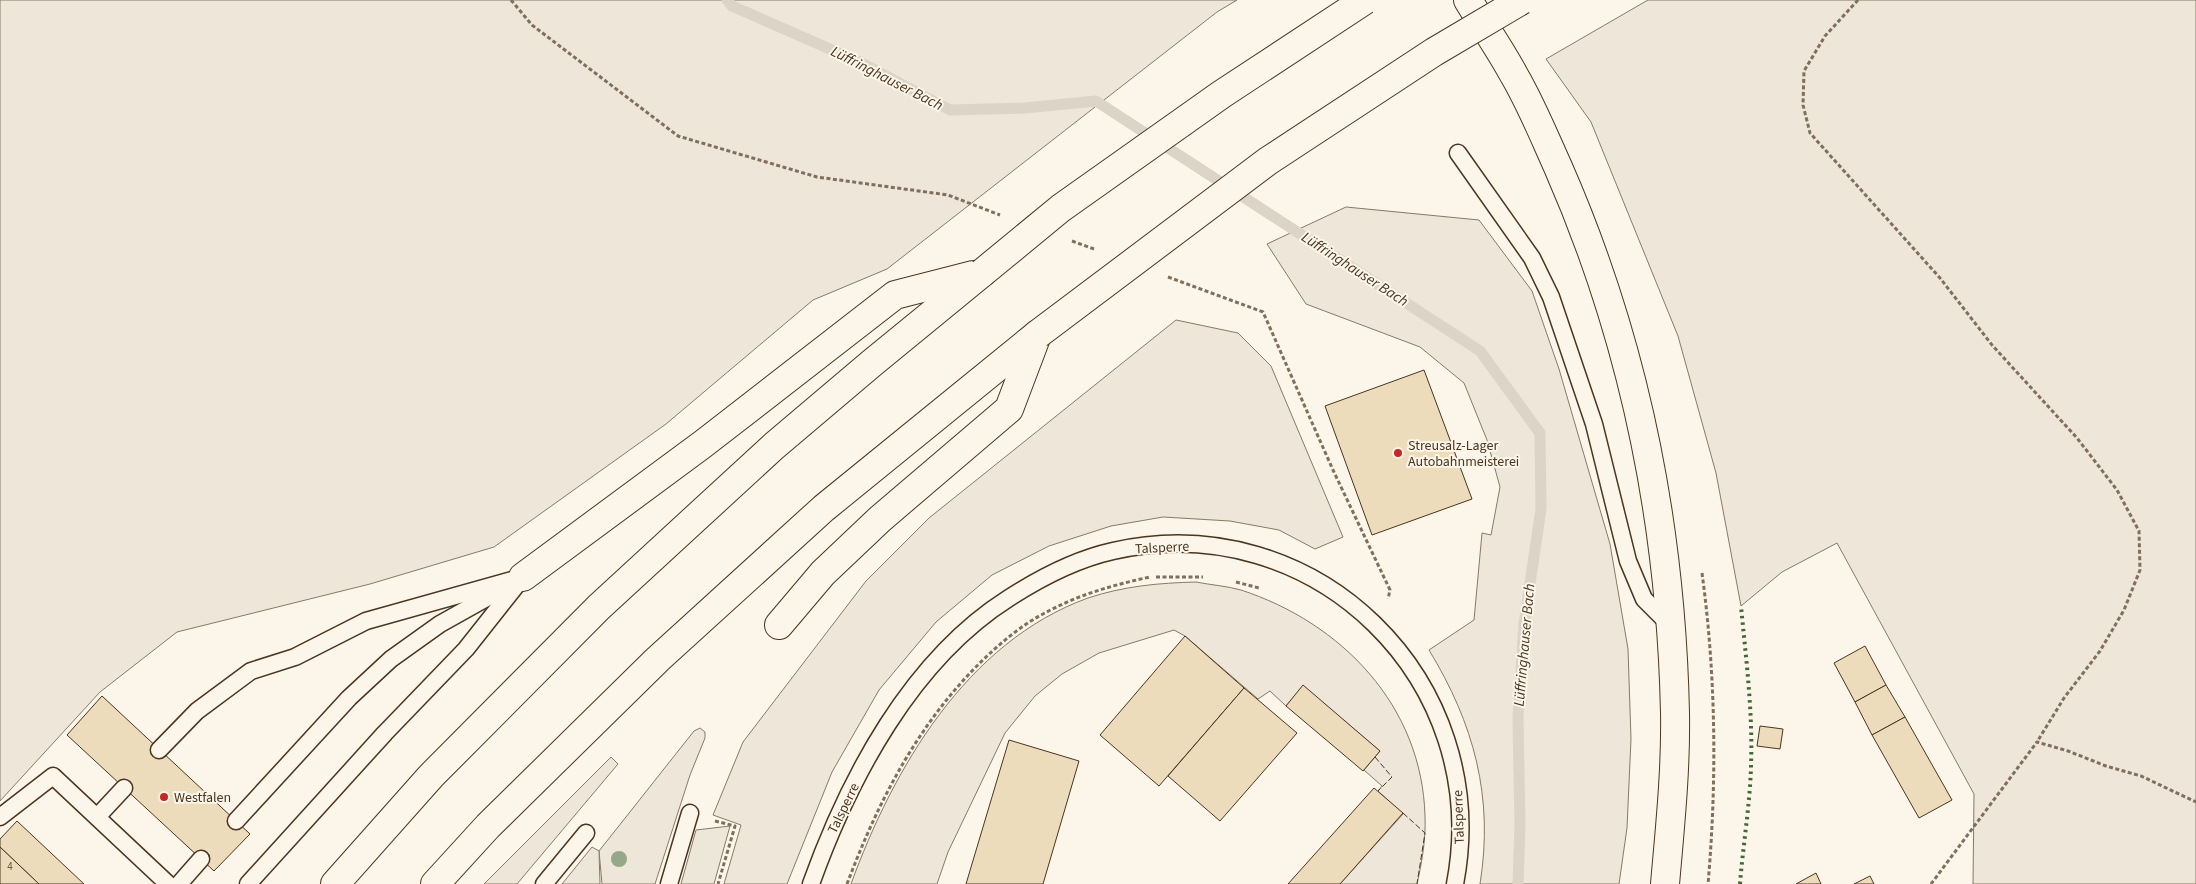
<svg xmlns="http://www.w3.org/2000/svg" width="2196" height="884" viewBox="0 0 2196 884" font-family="'Source Sans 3',sans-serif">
<rect width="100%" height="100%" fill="#fbf6e9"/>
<g fill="#ede6d9" stroke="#887966">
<polygon points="0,0 1237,0 1217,12 887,269 813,300 666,424 494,547 370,584 177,632 100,692 0,801"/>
<polygon points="1648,0 2196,0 2196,884 1973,884 1974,794 1837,543 1782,572 1741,606 1716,473 1678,336 1591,122 1546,59"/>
<path d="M1346,207L1479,220L1532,291L1559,369L1610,544L1628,649L1631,739L1627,828L1619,884H1480C1494,797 1474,724 1429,650L1474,620L1482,533L1491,535L1500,487L1487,440L1464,383L1420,347L1306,304L1267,244Z"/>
<polygon points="1176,320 1238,333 1271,366 1343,537 1315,549 1279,530 1230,521 1163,517 1111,526 1049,546 992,575 936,622 879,690 832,772 787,884 724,884 741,825 713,815 743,742 866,581 929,518"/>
<path d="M1196,582C1211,585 1227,586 1241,590C1342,623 1422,706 1425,816C1426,839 1422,862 1417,884H1340L1403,814L1378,791L1382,786L1364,770L1380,751L1303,686L1286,706L1270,691L1258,699L1185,636L1174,630L1099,653L1062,674L1035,696L1005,733L948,852L937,884H851C893,769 966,642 1088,598C1124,586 1159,583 1196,582Z"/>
<polygon points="700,728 705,732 705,738 690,775 655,884 602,884 599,851 694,731"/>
<polygon points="611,757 618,764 517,884 484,884"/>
</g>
<g fill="#ede7d9" stroke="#887966">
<polygon points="730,826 714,884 681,884 696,830"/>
<polygon points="592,847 599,851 600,884 562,884"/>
</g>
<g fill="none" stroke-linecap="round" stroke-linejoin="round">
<polyline stroke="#dcd4c6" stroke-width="11" points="727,0 732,6 862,63 950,110 1025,108 1096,101 1480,351 1540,433 1541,509 1524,624 1518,718 1520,826 1518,884"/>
</g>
<g fill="#ecdcbc" stroke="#4a3520">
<polygon points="1424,370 1472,499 1372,535 1325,406"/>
<polygon points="1185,636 1244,688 1159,786 1100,735"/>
<polygon points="1865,646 1886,685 1855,702 1834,663"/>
<polygon points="1303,685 1380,751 1363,771 1286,706"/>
<polygon points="1886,685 1905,717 1872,735 1855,702"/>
<polygon points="1244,688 1297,733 1220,821 1168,776"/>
<polygon points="102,696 250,834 214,871 67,735"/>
<polygon points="1905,717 1952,800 1919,818 1872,735"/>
<polygon points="1760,726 1783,729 1780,749 1757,746"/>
<polygon points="1009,740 1079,761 1043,884 966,884"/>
<polygon points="1374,788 1403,813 1340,884 1288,884"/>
<polygon points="17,821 84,884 39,884 0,847 0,839"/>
<polygon points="0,847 39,884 0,884"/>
<polygon points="1816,873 1821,884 1796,884"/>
<polygon points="1870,876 1874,884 1854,884"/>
</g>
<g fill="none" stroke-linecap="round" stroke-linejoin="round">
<defs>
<g id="lane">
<polyline points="1458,153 1532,258 1551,297 1594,424 1628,561 1644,599 1670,625"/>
<polyline points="159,750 197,711 251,671 295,657 366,621 523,577"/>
<polyline points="0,817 53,776 168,884"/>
<polyline points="97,817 124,788"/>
<polyline points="236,821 349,698 391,659 440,624 499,591"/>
<polyline points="179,884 201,859"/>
<polyline points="248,884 385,733 466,649 523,577"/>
<polyline points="544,884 586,833"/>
<polyline points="669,884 690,813"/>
<path d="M811,884C849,778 911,660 1009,598C1040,578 1077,559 1113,551C1315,505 1494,681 1455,884"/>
</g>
<path id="secondary" d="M1468,0C1483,25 1500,49 1514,75C1531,104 1544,136 1558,167C1634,340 1671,524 1675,713C1676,770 1670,827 1665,884"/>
<g id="highway">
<polyline points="523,577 703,444 895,295 973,275"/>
<polyline points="779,625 823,573 880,519 1009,409 1037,335"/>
<polyline points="335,884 431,776 599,607 774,446 872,363 982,273"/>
<polyline points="435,884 488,826 658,659 824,508 1038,334"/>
</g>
</defs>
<use href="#lane" stroke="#4a3520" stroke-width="19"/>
<use href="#secondary" stroke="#4a3520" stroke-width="30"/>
<use href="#highway" stroke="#4a3520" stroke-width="30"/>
<g stroke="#7f6f5c" stroke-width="3" stroke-dasharray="4 2.5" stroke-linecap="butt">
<polyline points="511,0 532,25 678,136 817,177 948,195 1000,215"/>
<polyline points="1858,0 1825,36 1804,71 1803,105 1810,133 1940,278 1992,345 2077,438 2117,490 2139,531 2140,570 2124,610 2100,651 2064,698 2037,742"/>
<polyline points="1072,241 1094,249"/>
<polyline points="1168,277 1263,312 1333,470 1390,590 1388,599"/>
<path d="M1702,573C1716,676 1717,781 1708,884"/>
<polyline points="1156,577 1203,577"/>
<polyline points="1236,582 1259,588"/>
<polyline points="715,821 735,826 718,884"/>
<path d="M847,884C879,799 920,720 986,657C1003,641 1022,625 1043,614C1077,595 1113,585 1150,577"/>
<polyline points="1931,884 2037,742 2068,751 2106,766 2141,776 2196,802"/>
</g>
<use href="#lane" stroke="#fbf6e9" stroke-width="16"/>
<use href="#secondary" stroke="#fbf6e9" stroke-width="28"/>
<use href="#highway" stroke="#fbf6e9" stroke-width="28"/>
<defs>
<g id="highway-bridge">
<polyline points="982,273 1061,208 1222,94 1365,0"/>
<polyline points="1038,334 1268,161 1434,52 1522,0"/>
</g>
</defs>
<use href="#highway-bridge" stroke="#4a3520" stroke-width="30" stroke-linecap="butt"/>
<use href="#highway-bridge" stroke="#fbf6e9" stroke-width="28"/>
<path stroke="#436837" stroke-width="4" stroke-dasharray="2.5 4" stroke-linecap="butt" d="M1740,884C1743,845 1750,805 1751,766C1753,712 1746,659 1741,606"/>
<g stroke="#4a3520" stroke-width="1" stroke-dasharray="6 2.5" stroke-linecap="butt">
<polyline points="1375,757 1392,777 1378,791"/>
<polyline points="1403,813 1425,833 1417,884"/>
</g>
</g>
<circle fill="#96a887" cx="619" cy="859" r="8"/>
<g fill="#c62828" stroke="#fbf6e9" stroke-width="2">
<circle cx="1398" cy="453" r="5"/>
<circle cx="164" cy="797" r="5"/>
</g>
<g text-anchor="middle" stroke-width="4" stroke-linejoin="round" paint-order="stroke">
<g font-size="11" fill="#725f47">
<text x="10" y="870">4</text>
</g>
<g font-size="14" fill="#4a3520" stroke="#fbf6e9" text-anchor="start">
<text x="1408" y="450">Streusalz-Lager<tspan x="1408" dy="16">Autobahnmeisterei</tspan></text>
<text x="174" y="802">Westfalen</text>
</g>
<g font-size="14" fill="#4a3520" stroke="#fbf6e9">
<text transform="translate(1162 547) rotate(-3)" y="5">Talsperre</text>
<text transform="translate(843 808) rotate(-64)" y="5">Talsperre</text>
<text transform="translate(1458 817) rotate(-92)" y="5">Talsperre</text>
</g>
<g font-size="15" font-style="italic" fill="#4a3520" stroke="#fbf6e9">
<text transform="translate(887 78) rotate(27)" y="5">Lüffringhauser Bach</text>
<text transform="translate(1355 269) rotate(33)" y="5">Lüffringhauser Bach</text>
<text transform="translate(1524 645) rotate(-85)" y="5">Lüffringhauser Bach</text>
</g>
</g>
</svg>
